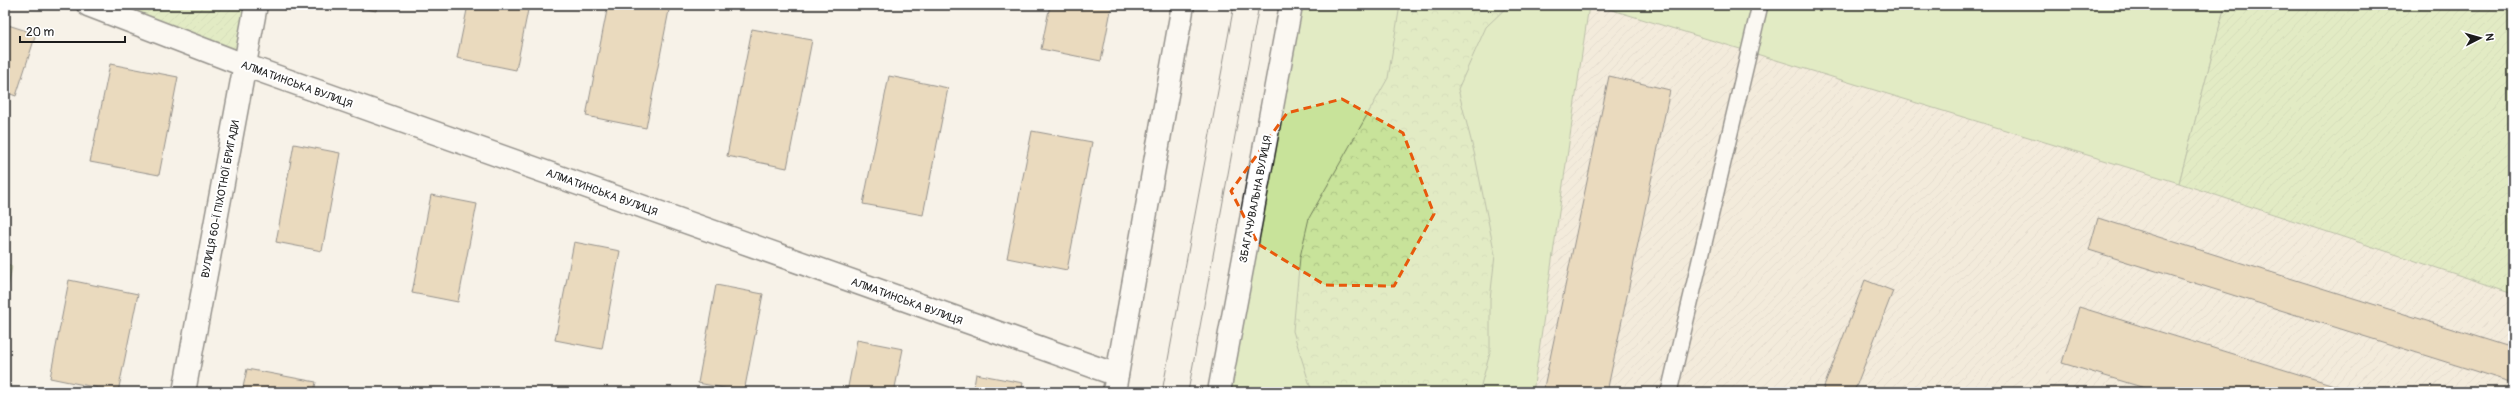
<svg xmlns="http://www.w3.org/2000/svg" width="2518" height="397" viewBox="0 0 2518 397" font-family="Pangolin,sans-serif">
<defs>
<pattern id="industrial-furrows" width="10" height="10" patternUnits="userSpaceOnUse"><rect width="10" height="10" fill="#eee2cd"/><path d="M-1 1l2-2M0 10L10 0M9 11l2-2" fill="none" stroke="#ccc1af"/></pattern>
<pattern id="forest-crowns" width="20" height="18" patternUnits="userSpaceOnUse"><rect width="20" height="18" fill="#c8e39a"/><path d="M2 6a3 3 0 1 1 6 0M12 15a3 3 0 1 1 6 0" fill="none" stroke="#abc284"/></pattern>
<pattern id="garden-furrows" width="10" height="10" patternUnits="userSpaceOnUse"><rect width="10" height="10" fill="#c8e39a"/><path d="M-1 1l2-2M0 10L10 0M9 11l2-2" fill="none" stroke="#abc284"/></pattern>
</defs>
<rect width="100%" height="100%" fill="#f7f2e8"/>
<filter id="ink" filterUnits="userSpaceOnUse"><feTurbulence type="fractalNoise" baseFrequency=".025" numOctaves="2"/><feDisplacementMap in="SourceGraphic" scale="8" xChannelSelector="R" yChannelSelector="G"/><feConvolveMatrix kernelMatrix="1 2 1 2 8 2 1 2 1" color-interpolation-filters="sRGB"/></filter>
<g filter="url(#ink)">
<polygon fill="url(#industrial-furrows)" points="1589,5 1596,5 2084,152 2513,293 2513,392 1533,392"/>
<g fill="#c8e39a" stroke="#72805b">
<polygon points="1291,5 1589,5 1533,392 1219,392"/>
<polygon points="1596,5 2225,5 2179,183"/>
</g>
<polygon fill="url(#forest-crowns)" stroke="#72805b" points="1400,5 1509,5 1486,27 1458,89 1475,156 1495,255 1490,300 1490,353 1479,392 1312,392 1293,331 1300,257 1309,218 1388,78"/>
<g fill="url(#garden-furrows)" stroke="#72805b">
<polygon points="88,5 256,5 244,65"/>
<polygon points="2225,5 2513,5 2513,293 2179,183"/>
<polygon points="5,263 12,266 5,304"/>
</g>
<g fill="#d9bc8d" stroke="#1c1c1c">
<polygon points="348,5 377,5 376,11"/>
<polygon points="468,5 529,5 516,70 457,58"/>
<polygon points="608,5 670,5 646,128 586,116"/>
<polygon points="1050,5 1112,5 1101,61 1041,49"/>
<polygon points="5,24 36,34 16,96 5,92"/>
<polygon points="752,29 812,40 787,168 727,156"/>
<polygon points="110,64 178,77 159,175 90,162"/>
<polygon points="889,76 948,88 923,215 863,204"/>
<polygon points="1609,76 1670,90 1607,392 1543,392"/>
<polygon points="1032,131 1092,142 1067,270 1007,258"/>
<polygon points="294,144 340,153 322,251 276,242"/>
<polygon points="431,195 477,204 458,302 412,293"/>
<polygon points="2098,218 2513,348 2513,383 2089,250"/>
<polygon points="574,242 620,251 602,349 555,340"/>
<polygon points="69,280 138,294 118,392 50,378"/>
<polygon points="1865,280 1893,291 1854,392 1822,392"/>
<polygon points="716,285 763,294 744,392 698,383"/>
<polygon points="2079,307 2357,392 2158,392 2062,363"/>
<polygon points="857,340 903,349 894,392 847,392"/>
<polygon points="247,369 316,382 314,392 242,392"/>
<polygon points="976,374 1023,383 1021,392 973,392"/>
</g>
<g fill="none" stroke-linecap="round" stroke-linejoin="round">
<defs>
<polyline id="service" points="1669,392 1760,5"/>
<g id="minor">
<polyline points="88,5 244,65 1117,375"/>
<polyline points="184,392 256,5"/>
<polyline points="1114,392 1183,5"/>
<polyline points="1219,392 1291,5"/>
</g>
</defs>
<use href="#service" stroke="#1c1c1c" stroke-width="18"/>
<use href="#minor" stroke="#1c1c1c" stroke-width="25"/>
<use href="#service" stroke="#fff" stroke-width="15"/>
<use href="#minor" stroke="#fff" stroke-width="22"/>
<g stroke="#1c1c1c" stroke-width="1">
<polyline points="1162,392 1234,5"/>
<polyline points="1188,392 1259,5"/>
</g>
</g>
</g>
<path d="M0 0H2518V397H0ZM1342,99L1403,133L1434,214L1394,286L1325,285L1258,244L1231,191L1287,113Z" fill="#f7f2e8" fill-opacity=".55" fill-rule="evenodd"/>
<path fill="none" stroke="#e8590c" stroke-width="3" stroke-dasharray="8 5" stroke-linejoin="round" d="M1342,99L1403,133L1434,214L1394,286L1325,285L1258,244L1231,191L1287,113Z"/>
<g text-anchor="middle" stroke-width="4" stroke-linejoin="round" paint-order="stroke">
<g font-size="11" fill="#1c1c1c" stroke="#fff">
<text transform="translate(297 84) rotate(20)" y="4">АЛМАТИНСЬКА ВУЛИЦЯ</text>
<text transform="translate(602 192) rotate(20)" y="4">АЛМАТИНСЬКА ВУЛИЦЯ</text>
<text transform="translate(220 199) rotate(-79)" y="4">ВУЛИЦЯ 60-Ї ПІХОТНОЇ БРИГАДИ</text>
<text transform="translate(1255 199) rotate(-79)" y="4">ЗБАГАЧУВАЛЬНА ВУЛИЦЯ</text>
<text transform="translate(907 301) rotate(20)" y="4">АЛМАТИНСЬКА ВУЛИЦЯ</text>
</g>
</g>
<rect width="2518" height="397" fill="none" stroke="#fff" stroke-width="20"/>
<rect x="10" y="10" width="2498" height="377" fill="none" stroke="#1c1c1c" stroke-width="1.5" filter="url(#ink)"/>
<g transform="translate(2480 38) rotate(84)" stroke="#ffffff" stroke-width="3" paint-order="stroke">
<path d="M0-3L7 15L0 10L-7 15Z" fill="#1c1c1c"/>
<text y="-6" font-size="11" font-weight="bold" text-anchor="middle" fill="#1c1c1c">N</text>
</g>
<path d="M20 36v6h105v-6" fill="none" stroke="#1c1c1c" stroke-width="2"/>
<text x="26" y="36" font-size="12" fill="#1c1c1c" stroke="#ffffff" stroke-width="3" paint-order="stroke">20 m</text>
</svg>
